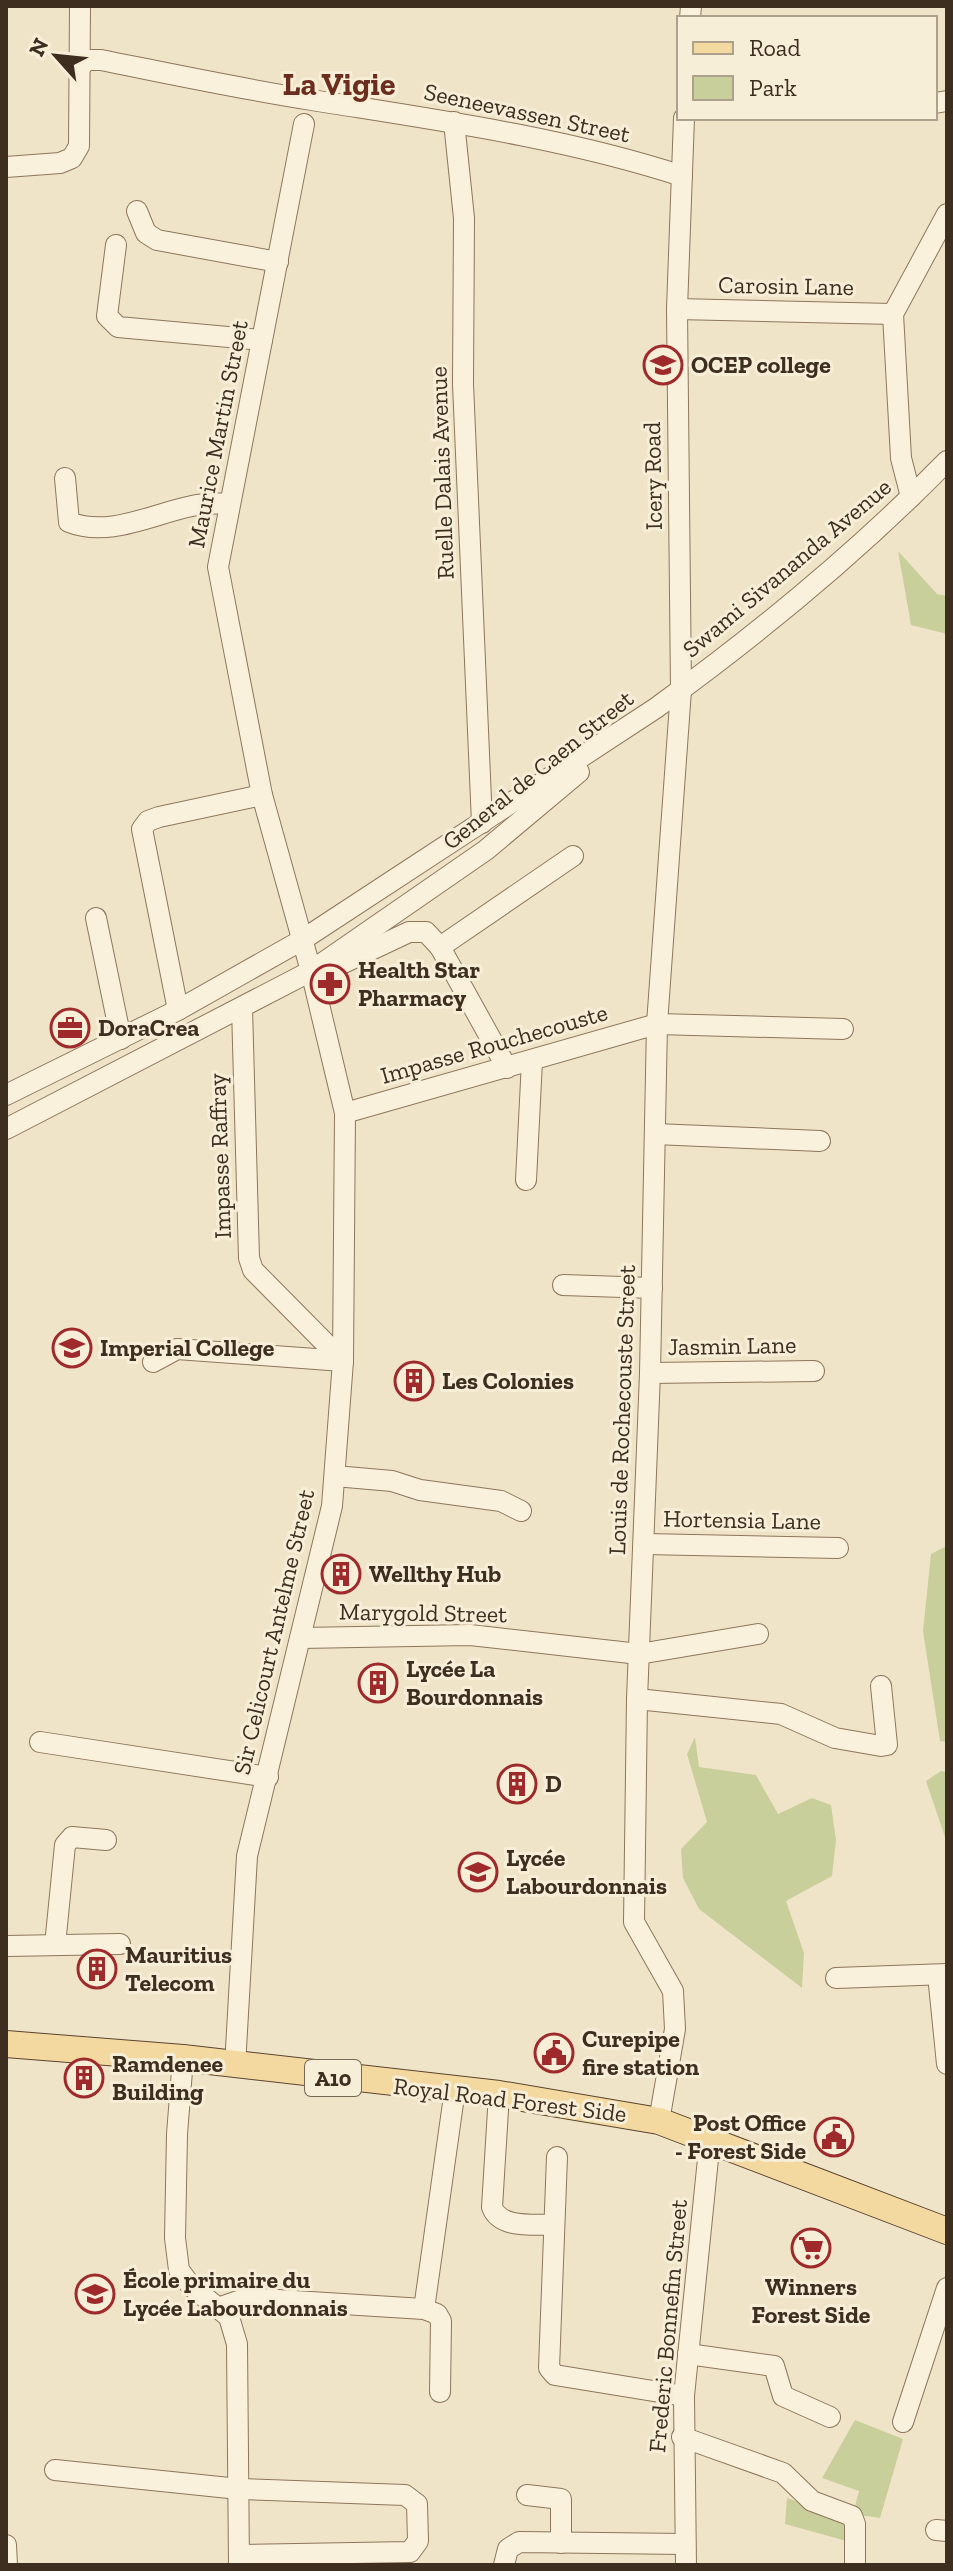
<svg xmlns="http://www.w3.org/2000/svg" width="953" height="2571" viewBox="0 0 953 2571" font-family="'Zilla Slab',serif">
<rect width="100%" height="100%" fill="#f0e4c8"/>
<g fill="#c9cf9b">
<polygon points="898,551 937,594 947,596 947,634 911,625"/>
<polygon points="947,1546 947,1742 940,1741 923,1631 931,1554"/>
<polygon points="695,1737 699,1767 756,1775 778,1814 812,1798 831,1805 836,1840 832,1876 786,1901 804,1953 802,1988 699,1909 683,1878 681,1849 707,1822 687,1754"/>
<polygon points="941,1771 947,1772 947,1843 926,1781"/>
<polygon points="855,2420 903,2439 880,2518 853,2514 859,2491 822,2478"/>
<polygon points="787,2498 848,2518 850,2542 785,2524"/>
</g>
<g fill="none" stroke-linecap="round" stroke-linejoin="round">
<defs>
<g id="minor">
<polyline points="690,18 691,6"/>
<path d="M79,68L87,60H101C171,74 241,89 312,100C436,120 562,137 682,176"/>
<polyline points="935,103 947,101"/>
<polyline points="454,122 464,218 463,384 482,823"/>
<polyline points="6,167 60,163 72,158 79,146 80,6"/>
<polyline points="137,211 146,233 157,240 278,262"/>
<polyline points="116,245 107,316 118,327 262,340"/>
<polyline points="677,309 893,314"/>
<path d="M65,478L69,522C109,538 152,514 192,506C204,503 217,504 230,503"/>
<polyline points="911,497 901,458 893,314 947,214"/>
<polyline points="96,918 121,1039"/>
<polyline points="440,947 573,856"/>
<polyline points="337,966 409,932 426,932 440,947 507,1068"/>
<polyline points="242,1008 249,1258 253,1270 343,1361"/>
<polyline points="178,1010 142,829 148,821 159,817 262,795"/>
<path d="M6,1095L178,1010L302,940L656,708C758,634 859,551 947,461"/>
<polyline points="345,1113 657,1024 843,1029"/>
<polyline points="6,1129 311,971 486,850 579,772"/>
<polyline points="655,1134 820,1141"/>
<polyline points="526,1180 532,1061"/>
<polyline points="563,1285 652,1288"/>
<polyline points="153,1362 177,1349 343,1361"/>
<polyline points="650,1373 814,1371"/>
<polyline points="335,1476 392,1481 420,1490 501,1501 521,1511"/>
<polyline points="645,1544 838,1548"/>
<polyline points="301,1638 470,1635 639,1654 758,1634"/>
<polyline points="637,1699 781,1714 835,1738 881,1746 887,1745 881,1686"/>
<polyline points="40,1742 268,1777"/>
<polyline points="55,1945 65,1845 72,1837 106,1840"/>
<polyline points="6,1946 120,1944"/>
<polyline points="938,1975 947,2064"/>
<polyline points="836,1978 947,1974"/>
<polyline points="183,2058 177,2134 175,2238 179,2270 191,2286 229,2317 237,2344 239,2565"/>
<polyline points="235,2066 247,1856 332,1506 343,1361 345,1113 311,971 262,795 218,567 304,124"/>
<path d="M499,2094L492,2207C500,2229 533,2224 554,2225"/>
<polyline points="659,2121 675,2029 673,1991 634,1922 637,1699 650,1373 657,1024 681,690 677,309 684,118"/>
<polyline points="557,2157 549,2368 555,2375 684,2396"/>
<polyline points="218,2308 247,2298 424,2309 455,2089"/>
<polyline points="424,2309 437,2314 441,2321 440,2392"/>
<polyline points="688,2354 774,2366 783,2396 830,2417"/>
<polyline points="903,2422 947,2288"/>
<polyline points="682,2437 783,2473 812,2501 852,2516 855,2524 855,2563"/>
<polyline points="55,2470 239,2489 405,2495 417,2504 418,2541 410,2552 239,2555"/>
<polyline points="527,2495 561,2499 561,2543"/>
<polyline points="936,2530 947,2531"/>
<polyline points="6,2545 7,2565"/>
<polyline points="504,2565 508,2549 519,2542 685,2544"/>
<polyline points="686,2565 684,2396 710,2139"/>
</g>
<polyline id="major" points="6,2044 183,2058 499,2094 659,2121 947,2231"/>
</defs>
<use href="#minor" stroke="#8d765c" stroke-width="22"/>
<use href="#major" stroke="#5b4430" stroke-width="28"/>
<use href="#minor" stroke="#faf1dc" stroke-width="20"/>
<use href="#major" stroke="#f3d9a0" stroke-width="26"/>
</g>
<defs>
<symbol id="school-ring" viewBox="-11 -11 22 22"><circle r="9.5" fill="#f7eed8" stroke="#9e2a2b" stroke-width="1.5"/><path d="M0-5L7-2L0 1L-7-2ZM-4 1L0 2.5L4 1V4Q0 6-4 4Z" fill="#9e2a2b"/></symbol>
<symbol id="pharmacy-ring" viewBox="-11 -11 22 22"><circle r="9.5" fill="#f7eed8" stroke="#9e2a2b" stroke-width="1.5"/><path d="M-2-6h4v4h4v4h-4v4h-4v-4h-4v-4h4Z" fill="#9e2a2b"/></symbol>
<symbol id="office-ring" viewBox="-11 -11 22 22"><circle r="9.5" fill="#f7eed8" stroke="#9e2a2b" stroke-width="1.5"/><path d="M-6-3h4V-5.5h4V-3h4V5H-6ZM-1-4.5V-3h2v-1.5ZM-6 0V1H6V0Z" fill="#9e2a2b"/></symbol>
<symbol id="university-ring" viewBox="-11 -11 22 22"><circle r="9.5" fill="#f7eed8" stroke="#9e2a2b" stroke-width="1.5"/><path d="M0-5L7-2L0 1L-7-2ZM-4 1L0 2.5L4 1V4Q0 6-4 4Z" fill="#9e2a2b"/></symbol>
<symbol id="building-ring" viewBox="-11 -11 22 22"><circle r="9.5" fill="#f7eed8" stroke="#9e2a2b" stroke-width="1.5"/><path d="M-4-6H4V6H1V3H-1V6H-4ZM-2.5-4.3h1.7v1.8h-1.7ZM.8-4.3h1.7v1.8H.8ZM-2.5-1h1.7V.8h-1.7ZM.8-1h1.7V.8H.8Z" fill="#9e2a2b"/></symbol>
<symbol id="civic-ring" viewBox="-11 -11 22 22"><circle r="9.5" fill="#f7eed8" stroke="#9e2a2b" stroke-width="1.5"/><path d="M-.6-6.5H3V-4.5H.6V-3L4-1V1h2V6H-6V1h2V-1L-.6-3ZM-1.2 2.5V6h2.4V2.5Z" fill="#9e2a2b"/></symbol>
<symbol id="supermarket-ring" viewBox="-11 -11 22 22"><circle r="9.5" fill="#f7eed8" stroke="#9e2a2b" stroke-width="1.5"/><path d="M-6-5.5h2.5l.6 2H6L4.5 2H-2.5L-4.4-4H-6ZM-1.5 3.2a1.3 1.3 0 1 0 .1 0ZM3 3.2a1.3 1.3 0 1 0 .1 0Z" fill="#9e2a2b"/></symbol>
</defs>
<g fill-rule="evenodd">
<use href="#school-ring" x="641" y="343" width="44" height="44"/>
<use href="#pharmacy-ring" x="308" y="962" width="44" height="44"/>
<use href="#office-ring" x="48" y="1006" width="44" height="44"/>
<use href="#university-ring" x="50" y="1326" width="44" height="44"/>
<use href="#building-ring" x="392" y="1359" width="44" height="44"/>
<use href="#building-ring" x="319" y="1552" width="44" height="44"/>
<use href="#building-ring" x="356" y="1661" width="44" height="44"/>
<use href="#building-ring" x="495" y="1762" width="44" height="44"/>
<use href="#school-ring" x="456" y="1850" width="44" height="44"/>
<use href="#building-ring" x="75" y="1947" width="44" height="44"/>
<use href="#civic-ring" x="532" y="2031" width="44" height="44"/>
<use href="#building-ring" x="62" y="2056" width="44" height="44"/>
<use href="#civic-ring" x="812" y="2115" width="44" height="44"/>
<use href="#supermarket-ring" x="789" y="2226" width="44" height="44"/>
<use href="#school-ring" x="73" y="2272" width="44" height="44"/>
</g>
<g text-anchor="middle" stroke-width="6" stroke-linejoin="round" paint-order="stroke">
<rect fill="#f7eed8" stroke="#756857" stroke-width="2" x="305" y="2060" width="56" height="36" rx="6"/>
<g font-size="22" font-weight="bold" fill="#3d2e20">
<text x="333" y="2086">A10</text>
</g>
<g font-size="24" fill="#3d2e20" stroke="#f7eed8">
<text transform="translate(527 113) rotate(12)" y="8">Seeneevassen Street</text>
<text transform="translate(786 286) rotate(1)" y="8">Carosin Lane</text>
<text transform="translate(218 434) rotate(-79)" y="8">Maurice Martin Street</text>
<text transform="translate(442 473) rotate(-92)" y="8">Ruelle Dalais Avenue</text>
<text transform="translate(653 476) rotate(-91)" y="8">Icery Road</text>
<text transform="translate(787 568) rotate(-40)" y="8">Swami Sivananda Avenue</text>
<text transform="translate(538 770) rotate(-39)" y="8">General de Caen Street</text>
<text transform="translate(494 1044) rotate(-16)" y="8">Impasse Rouchecouste</text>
<text transform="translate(220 1156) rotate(-92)" y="8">Impasse Raffray</text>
<text transform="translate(732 1346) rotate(-1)" y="8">Jasmin Lane</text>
<text transform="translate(622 1410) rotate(-88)" y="8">Louis de Rochecouste Street</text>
<text transform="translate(742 1520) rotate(1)" y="8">Hortensia Lane</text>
<text transform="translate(423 1613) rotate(1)" y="8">Marygold Street</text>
<text transform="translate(274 1632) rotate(-77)" y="8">Sir Celicourt Antelme Street</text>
<text transform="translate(510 2100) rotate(7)" y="8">Royal Road Forest Side</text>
<text transform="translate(668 2326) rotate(-85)" y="8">Frederic Bonnefin Street</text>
</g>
<g font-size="24" font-weight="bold" fill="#3d2e20" stroke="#f7eed8" text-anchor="start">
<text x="691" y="373">OCEP college</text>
<text x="358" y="978">Health Star<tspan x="358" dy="28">Pharmacy</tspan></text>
<text x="98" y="1036">DoraCrea</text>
<text x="100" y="1356">Imperial College</text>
<text x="442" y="1389">Les Colonies</text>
<text x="369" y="1582">Wellthy Hub</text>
<text x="406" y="1677">Lycée La<tspan x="406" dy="28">Bourdonnais</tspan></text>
<text x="545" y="1792">D</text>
<text x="506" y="1866">Lycée<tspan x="506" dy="28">Labourdonnais</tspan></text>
<text x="125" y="1963">Mauritius<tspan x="125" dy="28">Telecom</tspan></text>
<text x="582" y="2047">Curepipe<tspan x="582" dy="28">fire station</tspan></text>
<text x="112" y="2072">Ramdenee<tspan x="112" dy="28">Building</tspan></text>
<text x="806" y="2131" text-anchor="end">Post Office<tspan x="806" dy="28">- Forest Side</tspan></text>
<text x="123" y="2288">École primaire du<tspan x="123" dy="28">Lycée Labourdonnais</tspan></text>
<text x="811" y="2295" text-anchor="middle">Winners<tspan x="811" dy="28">Forest Side</tspan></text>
</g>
<g font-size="32" font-weight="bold" fill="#6b2e1e" stroke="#f7eed8">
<text x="339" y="95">La Vigie</text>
</g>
</g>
<rect width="953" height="2571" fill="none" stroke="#3d2e20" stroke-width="16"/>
<rect x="677" y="16" width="260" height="104" fill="#f7eed8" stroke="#ada18e" stroke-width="2"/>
<rect x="693" y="42" width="40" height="12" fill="#f3d9a0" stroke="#ada18e" stroke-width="2"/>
<text x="749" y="56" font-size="24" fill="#3d2e20">Road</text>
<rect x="693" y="76" width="40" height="24" fill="#c9cf9b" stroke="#ada18e" stroke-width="2"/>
<text x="749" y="96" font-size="24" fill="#3d2e20">Park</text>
<g transform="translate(56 56) rotate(297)" stroke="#f7eed8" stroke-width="6" paint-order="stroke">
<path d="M0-6L14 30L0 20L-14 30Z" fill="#3d2e20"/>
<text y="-12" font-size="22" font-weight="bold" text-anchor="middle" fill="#3d2e20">N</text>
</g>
</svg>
